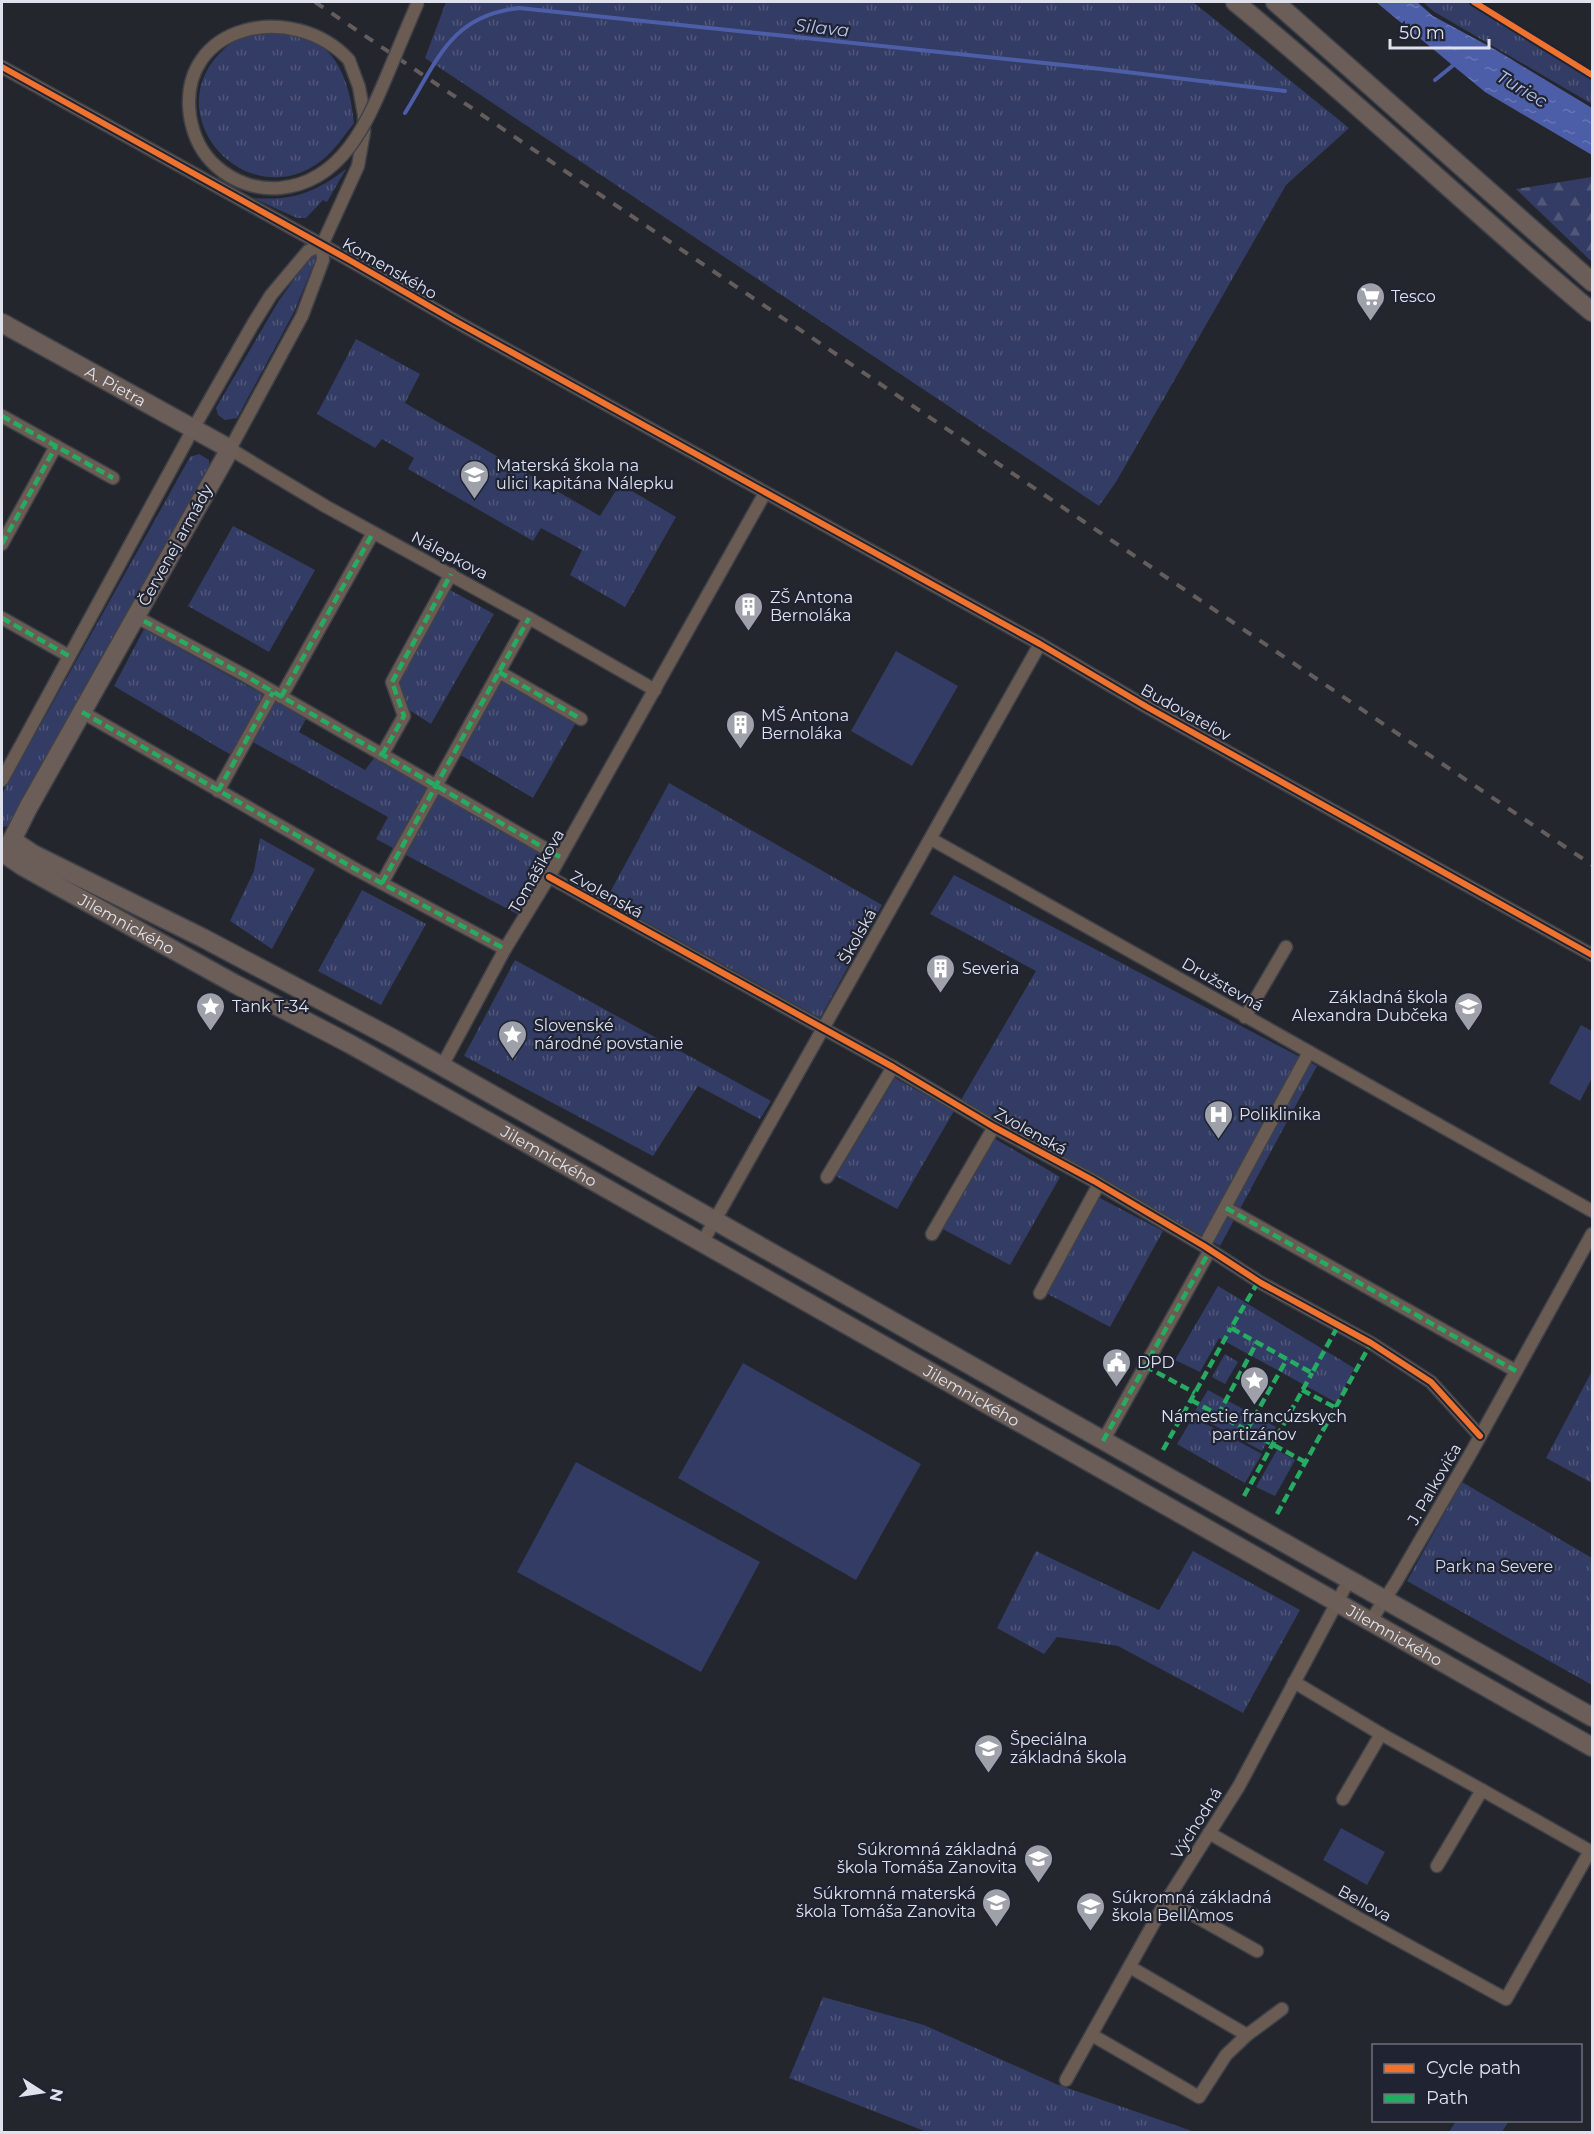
<svg xmlns="http://www.w3.org/2000/svg" width="1594" height="2134" viewBox="0 0 1594 2134" font-family="Montserrat,sans-serif">
<defs>
<pattern id="grass-tufts" width="24" height="20" patternUnits="userSpaceOnUse" patternTransform="scale(1.5)"><rect width="24" height="20" fill="#333c64"/><path d="M3 7l-1-3M5 7V3M7 7l1-3M15 17l-1-3M17 17v-4M19 17l1-3" fill="none" stroke="#50587a"/></pattern>
<pattern id="forest-firs" width="22" height="20" patternUnits="userSpaceOnUse" patternTransform="scale(1.5)"><rect width="22" height="20" fill="#333c64"/><path d="M5 1l3.5 6h-7zM16 11l3.5 6h-7z" fill="#50587a"/></pattern>
<pattern id="water-ripples" width="26" height="14" patternUnits="userSpaceOnUse" patternTransform="scale(1.5)"><rect width="26" height="14" fill="#4d5ea9"/><path d="M2 4q2-2 4 0t4 0M15 11q2-2 4 0t4 0" fill="none" stroke="#6675b5"/></pattern>
</defs>
<rect width="100%" height="100%" fill="#24262e"/>
<g fill="url(#grass-tufts)">
<polygon points="446,2 1193,2 1349,128 1286,185 1116,482 1099,506 425,58"/>
<polygon points="1423,2 1474,2 1592,75 1592,104 1433,11"/>
<path d="M270,29C283,32 305,35 315,41C343,58 351,94 354,123C344,136 334,151 321,161C249,216 159,120 218,55C227,46 236,37 248,33C255,31 263,30 270,29Z"/>
<path d="M346,169L327,202L323,200L306,218H297L253,198C292,201 315,193 346,169Z"/>
<polygon points="315,253 317,256 294,312 237,418 225,420 218,415 216,408 278,302 312,254"/>
<polygon points="356,339 420,374 405,403 600,516 620,484 676,517 625,607 570,575 582,550 541,528 533,541 408,469 414,458 382,439 375,448 317,414"/>
<polygon points="199,454 209,460 209,470 13,821 8,826 2,827 2,794 190,457"/>
<polygon points="233,526 315,570 269,652 188,606"/>
<polygon points="448,589 494,614 431,724 389,697"/>
<polygon points="144,629 264,695 231,755 114,686"/>
<polygon points="500,671 578,719 533,798 452,750"/>
<polygon points="276,701 307,717 299,732 365,770 375,757 551,859 519,915 376,839 388,817 251,741"/>
<polygon points="669,783 882,905 820,1018 606,900"/>
<polygon points="260,838 315,869 272,949 230,921 254,871"/>
<polygon points="954,875 1317,1066 1220,1246 961,1100 1036,971 930,914"/>
<polygon points="362,890 426,924 381,1005 318,971"/>
<polygon points="515,960 771,1101 760,1119 698,1086 653,1156 464,1056"/>
<polygon points="895,1078 954,1111 897,1209 836,1176"/>
<polygon points="992,1137 1060,1177 1010,1265 939,1227"/>
<polygon points="1098,1197 1163,1231 1110,1327 1044,1292"/>
<polygon points="1218,1286 1354,1368 1337,1403 1219,1338 1200,1372 1175,1360"/>
<polygon points="1225,1354 1238,1362 1225,1384 1212,1377"/>
<polygon points="1592,1371 1592,1483 1546,1458"/>
<polygon points="1208,1390 1276,1427 1262,1451 1193,1414"/>
<polygon points="1193,1417 1262,1454 1245,1483 1177,1444"/>
<polygon points="1277,1450 1295,1460 1275,1496 1256,1487"/>
<polygon points="1462,1482 1592,1558 1592,1685 1407,1581"/>
<polygon points="1036,1551 1159,1610 1193,1551 1300,1610 1243,1713 1118,1646 1057,1637 1044,1654 997,1628"/>
<polygon points="823,1997 924,2025 1056,2084 1195,2132 927,2132 789,2078"/>
</g>
<polygon fill="url(#forest-firs)" points="1592,177 1592,262 1516,189"/>
<g fill="#333c64">
<path d="M769,2H862C833,19 798,19 769,2Z"/>
<polygon points="896,651 958,686 912,766 851,731"/>
<polygon points="1581,1025 1592,1031 1592,1078 1580,1101 1549,1083"/>
<polygon points="743,1363 921,1464 856,1580 678,1478"/>
<polygon points="576,1462 760,1562 701,1672 517,1572"/>
<polygon points="1341,1828 1385,1852 1367,1885 1323,1860"/>
<polygon points="1456,2121 1456,2120 1509,2121 1502,2132 1449,2132"/>
</g>
<polygon fill="url(#water-ripples)" points="1376,2 1417,2 1433,16 1496,50 1592,108 1592,155 1485,92"/>
<g fill="none" stroke-linecap="round" stroke-linejoin="round">
<g stroke="#4d5ea9" stroke-width="4">
<polyline points="1435,80 1456,63"/>
<path d="M405,113C438,60 450,16 519,8L1101,69L1285,91"/>
</g>
<defs>
<g id="minor">
<polyline points="349,60 359,87 364,115 364,132 358,166 322,245 323,260 302,316 230,449 325,506 529,618 655,690"/>
<polyline points="2,67 351,261 455,321 1040,644 1147,707 1592,955"/>
<polyline points="2,416 113,478"/>
<polyline points="2,544 56,446"/>
<polyline points="2,618 69,656"/>
<polyline points="134,619 144,621 244,675 560,857"/>
<polyline points="499,672 581,719"/>
<polyline points="281,697 373,533"/>
<polyline points="82,712 357,870 505,949"/>
<polyline points="382,755 404,716 392,682 451,574"/>
<polyline points="2,780 193,429 253,324 271,295 308,251 322,245"/>
<polyline points="218,791 273,692"/>
<polyline points="931,839 1592,1211"/>
<polyline points="549,877 893,1067 994,1127 1094,1181 1204,1246 1261,1283 1371,1343 1431,1382 1480,1436"/>
<polyline points="382,883 529,618"/>
<polyline points="1245,1017 1286,947"/>
<polyline points="442,1066 505,949 549,877 765,493"/>
<polyline points="827,1177 893,1067"/>
<polyline points="1226,1208 1516,1371"/>
<polyline points="932,1234 994,1127"/>
<polyline points="702,1243 1040,644"/>
<polyline points="1204,1246 1309,1052"/>
<polyline points="1040,1293 1099,1184"/>
<polyline points="1103,1441 1210,1250"/>
<polyline points="1370,1622 1396,1582 1472,1451 1592,1234"/>
<polyline points="1294,1682 1381,1734 1343,1799"/>
<polyline points="1381,1734 1482,1790 1437,1866"/>
<polyline points="1209,1833 1360,1919 1506,1999 1590,1851 1482,1790"/>
<polyline points="1165,1903 1179,1907 1257,1951"/>
<polyline points="1092,2035 1199,2097 1226,2055 1247,2035 1130,1967"/>
<polyline points="1247,2035 1282,2009"/>
<polyline points="1066,2080 1165,1903 1239,1786 1349,1580"/>
</g>
<g id="primary">
<path d="M1235,2C1357,101 1471,211 1592,312"/>
<polyline points="1275,2 1592,282"/>
<path id="s1" d="M2,323L230,449L28,808L12,840"/>
<polyline points="12,840 33,854 203,938 394,1039 1592,1717"/>
<path id="s2" d="M2,852L22,866L235,984L350,1044L544,1153L1592,1747"/>
</g>
</defs>
<use href="#minor" stroke="#3f4148" stroke-width="15"/>
<use href="#primary" stroke="#3f4148" stroke-width="21"/>
<use href="#minor" stroke="#6b5c53" stroke-width="12"/>
<use href="#primary" stroke="#6b5d57" stroke-width="18"/>
<polyline stroke="#635d5d" stroke-width="4" stroke-dasharray="10 10" stroke-linecap="butt" points="315,2 1592,865"/>
<defs>
<path id="minor-bridge" d="M349,60C294,0 177,23 190,116C193,135 202,154 217,167C234,182 257,190 280,188C342,182 367,123 388,73C398,49 408,25 418,2"/>
</defs>
<use href="#minor-bridge" stroke="#3f4148" stroke-width="15" stroke-linecap="butt"/>
<use href="#minor-bridge" stroke="#6b5c53" stroke-width="12"/>
<g stroke="#26ab63" stroke-width="4.5" stroke-dasharray="9 4.5" stroke-linecap="butt">
<polyline points="2,416 113,478"/>
<polyline points="2,544 56,446"/>
<polyline points="2,618 69,656"/>
<polyline points="144,621 244,675 560,857"/>
<polyline points="499,672 581,719"/>
<polyline points="281,697 373,533"/>
<polyline points="82,712 357,870 505,949"/>
<polyline points="382,755 404,716 392,682 451,574"/>
<polyline points="218,791 273,692"/>
<polyline points="382,883 529,618"/>
<polyline points="1226,1208 1516,1371"/>
<polyline points="1258,1282 1231,1328 1312,1373 1338,1326"/>
<polyline points="1145,1366 1195,1393"/>
<polyline points="1302,1390 1336,1408"/>
<polyline points="1191,1400 1305,1462"/>
<polyline points="1218,1415 1257,1342"/>
<polyline points="1247,1430 1287,1359"/>
<polyline points="1103,1441 1210,1250"/>
<polyline points="1163,1450 1231,1328"/>
<polyline points="1244,1496 1312,1373"/>
<polyline points="1277,1514 1371,1343"/>
</g>
<defs>
<g id="cycleway">
<polyline points="1474,2 1592,75"/>
<polyline points="2,67 351,261 455,321 1040,644 1147,707 1592,955"/>
<polyline points="549,877 893,1067 994,1127 1094,1181 1204,1246 1261,1283 1371,1343 1431,1382 1480,1436"/>
</g>
</defs>
<use href="#cycleway" stroke="#202432" stroke-width="10"/>
<use href="#cycleway" stroke="#ef722f" stroke-width="6"/>
</g>
<defs>
<symbol id="supermarket-pin" viewBox="-11 -11 22 30"><path d="M0 17L-7.5 6A9.5 9.5 0 1 1 7.5 6Z" fill="#9ea0aa" stroke="#202432"/><path d="M-6-5.5h2.5l.6 2H6L4.5 2H-2.5L-4.4-4H-6ZM-1.5 3.2a1.3 1.3 0 1 0 .1 0ZM3 3.2a1.3 1.3 0 1 0 .1 0Z" fill="#fff"/></symbol>
<symbol id="school-pin" viewBox="-11 -11 22 30"><path d="M0 17L-7.5 6A9.5 9.5 0 1 1 7.5 6Z" fill="#9ea0aa" stroke="#202432"/><path d="M0-5L7-2L0 1L-7-2ZM-4 1L0 2.5L4 1V4Q0 6-4 4Z" fill="#fff"/></symbol>
<symbol id="building-pin" viewBox="-11 -11 22 30"><path d="M0 17L-7.5 6A9.5 9.5 0 1 1 7.5 6Z" fill="#9ea0aa" stroke="#202432"/><path d="M-4-6H4V6H1V3H-1V6H-4ZM-2.5-4.3h1.7v1.8h-1.7ZM.8-4.3h1.7v1.8H.8ZM-2.5-1h1.7V.8h-1.7ZM.8-1h1.7V.8H.8Z" fill="#fff"/></symbol>
<symbol id="sight-pin" viewBox="-11 -11 22 30"><path d="M0 17L-7.5 6A9.5 9.5 0 1 1 7.5 6Z" fill="#9ea0aa" stroke="#202432"/><path d="M0-6L1.8-2.2L6-1.7L2.9 1.2L3.7 5.4L0 3.3L-3.7 5.4L-2.9 1.2L-6-1.7L-1.8-2.2Z" fill="#fff"/></symbol>
<symbol id="hospital-pin" viewBox="-11 -11 22 30"><path d="M0 17L-7.5 6A9.5 9.5 0 1 1 7.5 6Z" fill="#9ea0aa" stroke="#202432"/><path d="M-5-5h3v3.5h4V-5h3V5h-3V1.5h-4V5h-3Z" fill="#fff"/></symbol>
<symbol id="civic-pin" viewBox="-11 -11 22 30"><path d="M0 17L-7.5 6A9.5 9.5 0 1 1 7.5 6Z" fill="#9ea0aa" stroke="#202432"/><path d="M-.6-6.5H3V-4.5H.6V-3L4-1V1h2V6H-6V1h2V-1L-.6-3ZM-1.2 2.5V6h2.4V2.5Z" fill="#fff"/></symbol>
</defs>
<g fill-rule="evenodd">
<use href="#supermarket-pin" x="1354" y="280" width="33" height="45"/>
<use href="#school-pin" x="458" y="458" width="33" height="45"/>
<use href="#building-pin" x="732" y="590" width="33" height="45"/>
<use href="#building-pin" x="724" y="708" width="33" height="45"/>
<use href="#building-pin" x="924" y="952" width="33" height="45"/>
<use href="#sight-pin" x="194" y="990" width="33" height="45"/>
<use href="#school-pin" x="1452" y="990" width="33" height="45"/>
<use href="#sight-pin" x="496" y="1018" width="33" height="45"/>
<use href="#hospital-pin" x="1202" y="1098" width="33" height="45"/>
<use href="#civic-pin" x="1100" y="1346" width="33" height="45"/>
<use href="#sight-pin" x="1238" y="1364" width="33" height="45"/>
<use href="#school-pin" x="972" y="1732" width="33" height="45"/>
<use href="#school-pin" x="1022" y="1842" width="33" height="45"/>
<use href="#school-pin" x="980" y="1886" width="33" height="45"/>
<use href="#school-pin" x="1074" y="1890" width="33" height="45"/>
</g>
<g text-anchor="middle" stroke-width="4.5" stroke-linejoin="round" paint-order="stroke">
<g font-size="16" fill="#dfe2ec" stroke="#202432">
<text transform="translate(390 268) rotate(30)" y="6">Komenského</text>
<text dy="6" stroke="none"><textPath href="#s1" startOffset="130">A. Pietra</textPath></text>
<text transform="translate(175 545) rotate(-61)" y="6">Červenej armády</text>
<text transform="translate(450 555) rotate(28)" y="6">Nálepkova</text>
<text transform="translate(1186 712) rotate(29)" y="6">Budovateľov</text>
<text transform="translate(536 871) rotate(-60)" y="6">Tomášikova</text>
<text transform="translate(607 894) rotate(29)" y="6">Zvolenská</text>
<text dy="6" stroke="none"><textPath href="#s2" startOffset="144">Jilemnického</textPath></text>
<text transform="translate(857 936) rotate(-61)" y="6">Školská</text>
<text transform="translate(1223 984) rotate(30)" y="6">Družstevná</text>
<text transform="translate(1031 1131) rotate(29)" y="6">Zvolenská</text>
<text dy="6" stroke="none"><textPath href="#s2" startOffset="626">Jilemnického</textPath></text>
<text dy="6" stroke="none"><textPath href="#s2" startOffset="1112">Jilemnického</textPath></text>
<text transform="translate(1434 1484) rotate(-60)" y="6">J. Palkoviča</text>
<text dy="6" stroke="none"><textPath href="#s2" startOffset="1598">Jilemnického</textPath></text>
<text transform="translate(1196 1823) rotate(-58)" y="6">Východná</text>
<text transform="translate(1365 1903) rotate(29)" y="6">Bellova</text>
</g>
<g font-size="16" fill="#dfe2ec" stroke="#202432" text-anchor="start">
<text x="1391" y="302">Tesco</text>
<text x="496" y="471">Materská škola na<tspan x="496" dy="18">ulici kapitána Nálepku</tspan></text>
<text x="770" y="603">ZŠ Antona<tspan x="770" dy="18">Bernoláka</tspan></text>
<text x="761" y="721">MŠ Antona<tspan x="761" dy="18">Bernoláka</tspan></text>
<text x="962" y="974">Severia</text>
<text x="1448" y="1003" text-anchor="end">Základná škola<tspan x="1448" dy="18">Alexandra Dubčeka</tspan></text>
<text x="232" y="1012">Tank T-34</text>
<text x="534" y="1031">Slovenské<tspan x="534" dy="18">národné povstanie</tspan></text>
<text x="1239" y="1120">Poliklinika</text>
<text x="1137" y="1368">DPD</text>
<text x="1254" y="1422" text-anchor="middle">Námestie francúzskych<tspan x="1254" dy="18">partizánov</tspan></text>
<text x="1010" y="1745">Špeciálna<tspan x="1010" dy="18">základná škola</tspan></text>
<text x="1017" y="1855" text-anchor="end">Súkromná základná<tspan x="1017" dy="18">škola Tomáša Zanovita</tspan></text>
<text x="976" y="1899" text-anchor="end">Súkromná materská<tspan x="976" dy="18">škola Tomáša Zanovita</tspan></text>
<text x="1112" y="1903">Súkromná základná<tspan x="1112" dy="18">škola BellAmos</tspan></text>
</g>
<g font-size="16" fill="#d5dcf3" stroke="#202432">
<text x="1494" y="1572">Park na Severe</text>
</g>
<g font-size="18" font-style="italic" fill="#b3c0ec" stroke="#202432">
<text transform="translate(822 28) rotate(6)" y="6">Silava</text>
<text transform="translate(1522 89) rotate(31)" y="6">Turiec</text>
</g>
</g>
<rect width="1594" height="2134" fill="none" stroke="#dfe2ec" stroke-width="6"/>
<rect x="1372" y="2044" width="210" height="78" fill="#202432" stroke="#6c707c" stroke-width="1.5"/>
<rect x="1384" y="2064" width="30" height="9" fill="#ef722f" stroke="#6c707c" stroke-width="1.5"/>
<text x="1426" y="2074" font-size="18" fill="#dfe2ec">Cycle path</text>
<rect x="1384" y="2094" width="30" height="9" fill="#26ab63" stroke="#6c707c" stroke-width="1.5"/>
<text x="1426" y="2104" font-size="18" fill="#dfe2ec">Path</text>
<g transform="translate(42 2092) rotate(102)" stroke="#202432" stroke-width="4.5" paint-order="stroke">
<path d="M0-4.5L10 22L0 15L-10 22Z" fill="#dfe2ec"/>
<text y="-9" font-size="16" font-weight="bold" text-anchor="middle" fill="#dfe2ec">N</text>
</g>
<path d="M1390 39v9h99v-9" fill="none" stroke="#dfe2ec" stroke-width="3"/>
<text x="1399" y="39" font-size="18" fill="#dfe2ec" stroke="#202432" stroke-width="4.5" paint-order="stroke">50 m</text>
</svg>
